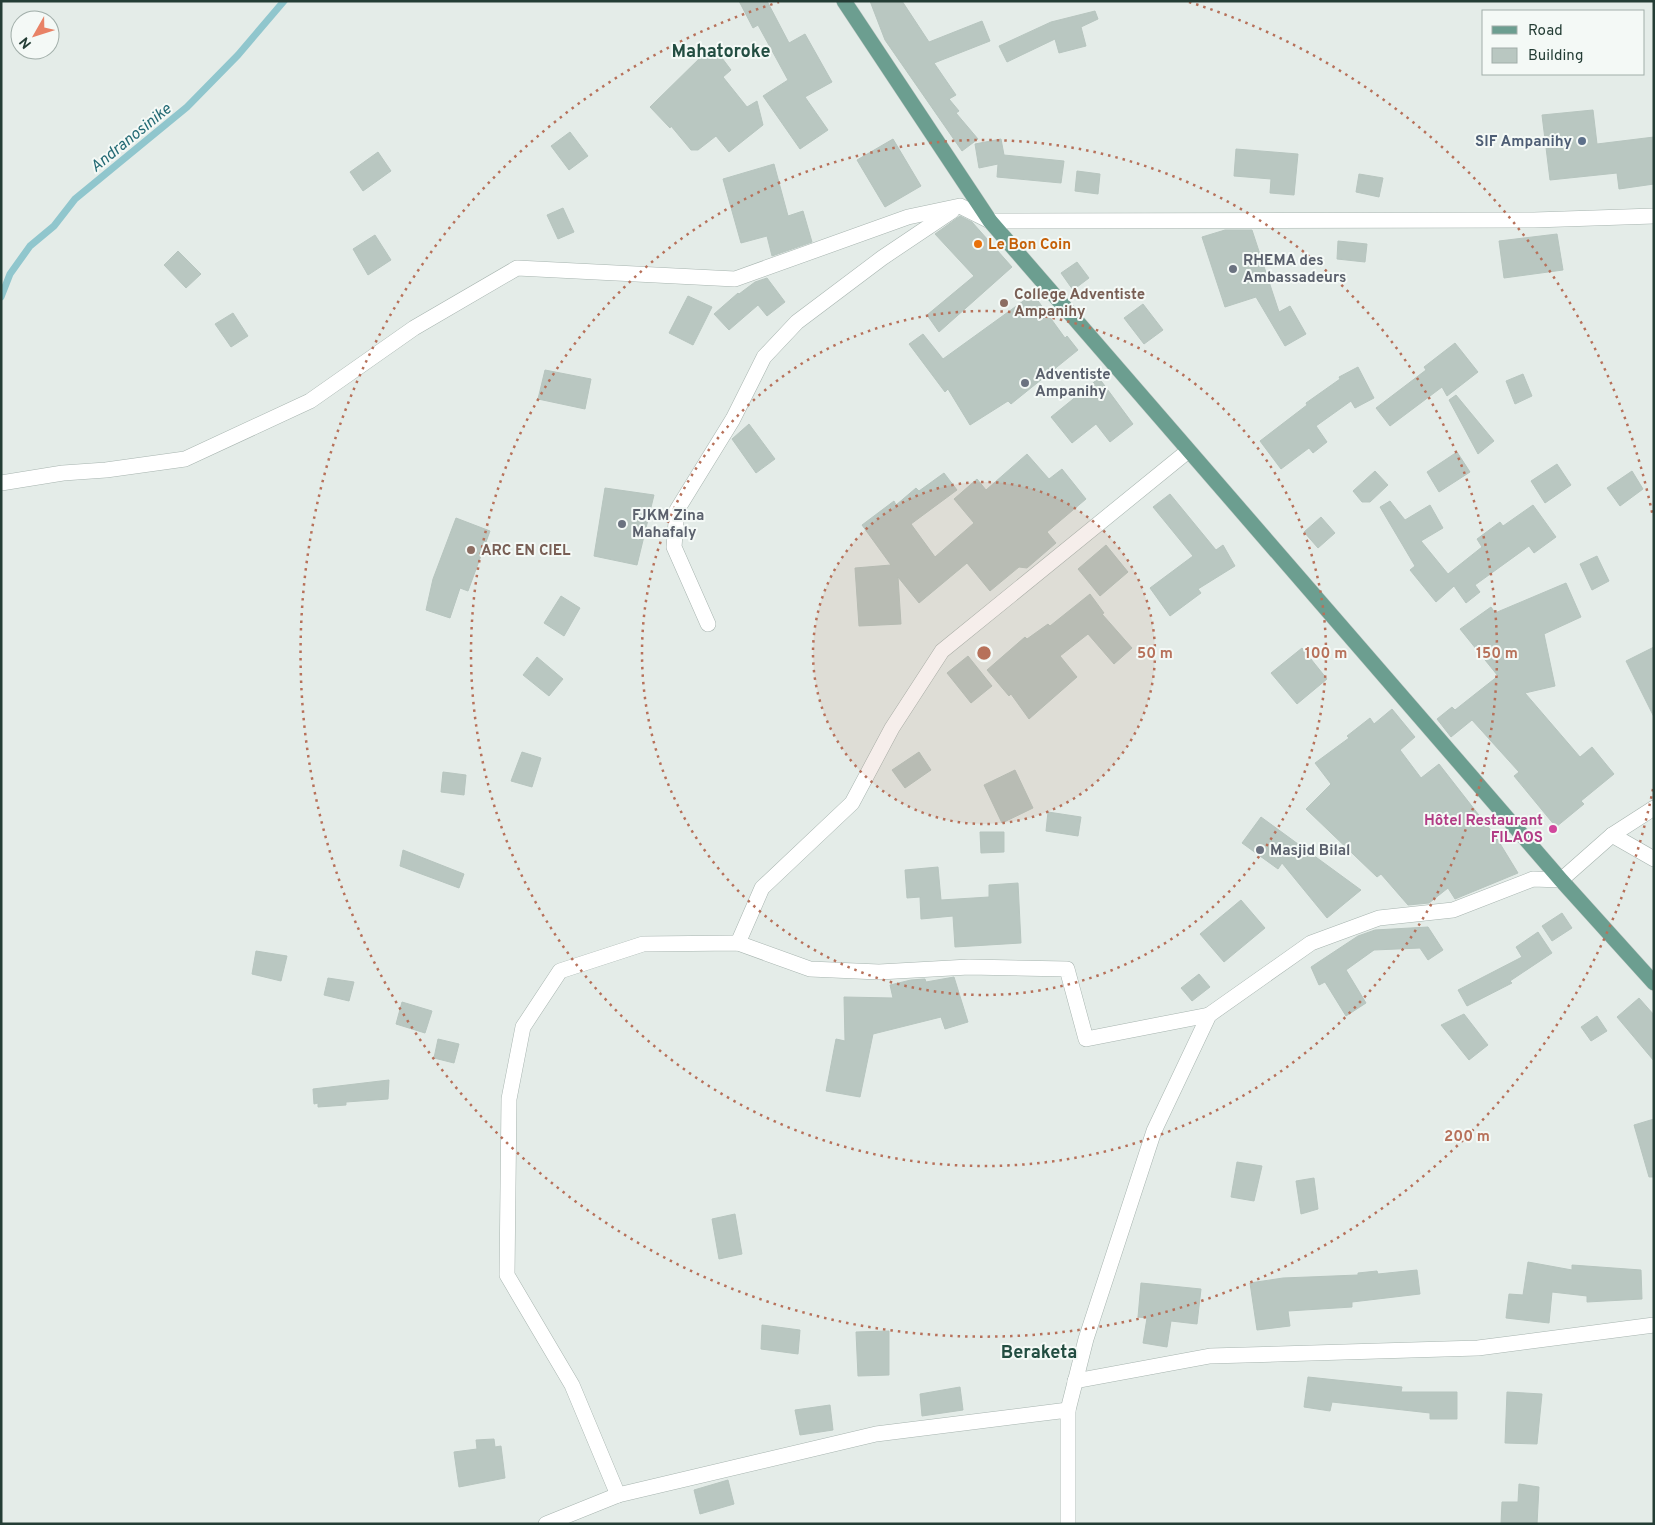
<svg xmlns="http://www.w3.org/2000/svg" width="1655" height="1525" viewBox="0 0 1655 1525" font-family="Overpass,sans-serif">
<rect width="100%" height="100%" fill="#e4ece8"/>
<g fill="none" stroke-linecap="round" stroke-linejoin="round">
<polyline stroke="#90c6cd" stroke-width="7" points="1,297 10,274 30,246 54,226 75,199 187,107 238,55 284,1"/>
</g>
<g fill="#b9c7c1" stroke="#b7c5bf">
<polygon points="739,1 767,1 789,43 805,34 832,82 805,97 828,130 800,149 763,96 788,80 758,25 753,28"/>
<polygon points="870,1 902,1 929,42 982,21 990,41 934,63 956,95 949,99 959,111 956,113 978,139 962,151 885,40"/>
<polygon points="1095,11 1098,19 1081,27 1086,46 1059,53 1055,39 1007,62 999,46 1051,22"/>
<polygon points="716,50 731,70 723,77 747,107 757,101 763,125 729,152 716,136 698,150 691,150 671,126 670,128 650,107 704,54 707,57"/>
<polygon points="1593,110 1597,144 1654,137 1654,184 1619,189 1617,173 1550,180 1542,115"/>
<polygon points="570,132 588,156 569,170 551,146"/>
<polygon points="893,139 921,186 885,207 857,160"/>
<polygon points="1001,139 1004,155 1064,161 1061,183 997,177 998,164 979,168 975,144"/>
<polygon points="1236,149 1298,154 1294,195 1270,193 1271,179 1234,176"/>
<polygon points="378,152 391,171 363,191 350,172"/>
<polygon points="774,164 788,216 803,211 812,242 772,256 767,236 741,243 723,179"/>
<polygon points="1077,171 1100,174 1098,194 1075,191"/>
<polygon points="1359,174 1383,178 1379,197 1356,192"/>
<polygon points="563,208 574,232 558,239 547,215"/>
<polygon points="960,216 972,222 1012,267 939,332 927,315 974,276 935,234"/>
<polygon points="1225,230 1252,230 1279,312 1290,306 1306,334 1285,346 1256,297 1225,307 1202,237"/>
<polygon points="1557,234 1563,270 1504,278 1499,241"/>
<polygon points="375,235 391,260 368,275 353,249"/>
<polygon points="1338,241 1367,244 1365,262 1337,259"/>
<polygon points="178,251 201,274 186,288 164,265"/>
<polygon points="1077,262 1089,278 1073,290 1061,273"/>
<polygon points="767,278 785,302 767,316 758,305 729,330 714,314 738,293 739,294 755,282"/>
<polygon points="1033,294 1065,338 1067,336 1078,350 1011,404 1008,401 970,425 948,389 945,392 909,344 923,334 943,359"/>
<polygon points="688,296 712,307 693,345 669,333"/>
<polygon points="1143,304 1163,330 1144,344 1124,318"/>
<polygon points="233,313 248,336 231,347 215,324"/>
<polygon points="1455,343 1478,372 1447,396 1442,387 1390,426 1376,408 1426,370 1424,367"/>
<polygon points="1358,367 1374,398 1355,408 1351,401 1316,426 1327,442 1313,453 1309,448 1281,469 1260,441 1307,405 1306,403 1340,379 1339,377"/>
<polygon points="545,370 591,379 585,409 538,399"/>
<polygon points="1523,374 1532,396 1515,404 1506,381"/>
<polygon points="1099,378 1133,424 1110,442 1096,424 1072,443 1051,417"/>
<polygon points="1456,395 1494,441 1478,454 1449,400"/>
<polygon points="749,424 775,459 756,473 732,439"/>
<polygon points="1457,452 1470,472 1439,492 1427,472"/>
<polygon points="1027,454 1049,479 1062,469 1086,499 1047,532 1056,543 1027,568 1019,567 990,591 967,563 919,603 898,577 901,624 859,626 855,568 891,565 862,525 894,501 896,505 916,488 919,491 944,473 957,490 911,524 935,557 974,523 954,499 977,479 986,490"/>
<polygon points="1557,464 1571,485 1545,503 1531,481"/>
<polygon points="1375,471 1388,485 1370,502 1362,502 1353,491"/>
<polygon points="1632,471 1643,489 1620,506 1607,488"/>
<polygon points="605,488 654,495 637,565 594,556"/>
<polygon points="1170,494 1216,550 1223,545 1235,566 1198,589 1201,593 1170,616 1150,588 1193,556 1153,507"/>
<polygon points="1390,501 1405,520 1430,505 1443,528 1421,541 1448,574 1482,547 1477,539 1500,522 1503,526 1533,505 1556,537 1534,553 1529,546 1475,585 1480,592 1466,603 1454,586 1436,602 1410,570 1415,566 1380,507"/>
<polygon points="1321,517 1335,533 1318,548 1304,532"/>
<polygon points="456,518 490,531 468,591 460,588 450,618 426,610 433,579"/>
<polygon points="1106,545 1128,572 1100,596 1078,569"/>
<polygon points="1597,556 1609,581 1592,590 1580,564"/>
<polygon points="1566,583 1581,617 1544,634 1555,686 1525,693 1580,757 1592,747 1614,774 1581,801 1584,804 1556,827 1514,776 1519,772 1472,720 1451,737 1437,719 1452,707 1455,710 1498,676 1460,629 1491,607 1495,613"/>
<polygon points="1090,594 1104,613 1102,614 1132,648 1114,664 1088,634 1060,656 1077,677 1029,719 1011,694 1009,696 987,670 1025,637 1027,639 1048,624 1050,626"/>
<polygon points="561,596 580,608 564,636 544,623"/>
<polygon points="1654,647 1654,717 1626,661"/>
<polygon points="1302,648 1327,679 1297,704 1271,673"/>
<polygon points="968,656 992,686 971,703 947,673"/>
<polygon points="537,657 563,679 549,696 523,675"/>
<polygon points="1392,709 1415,737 1400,750 1421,778 1439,764 1496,837 1518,873 1455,899 1448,888 1429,903 1408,905 1381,874 1377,877 1306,809 1331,784 1315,763 1349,738 1347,736 1370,718 1374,724"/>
<polygon points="522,752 541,758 532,787 511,781"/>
<polygon points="919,752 931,770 905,788 892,770"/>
<polygon points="1015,770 1033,808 1002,823 984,785"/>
<polygon points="443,772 466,775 464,795 441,792"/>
<polygon points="1048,812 1081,817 1078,836 1046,831"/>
<polygon points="1261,817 1361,890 1327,918 1282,863 1278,869 1242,843"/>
<polygon points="980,832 1004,832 1004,852 981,853"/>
<polygon points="403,850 464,874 459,888 400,866"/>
<polygon points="938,867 941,900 989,897 989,885 1018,883 1021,943 955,947 953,916 921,919 920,897 907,898 905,870"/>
<polygon points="1241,900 1265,928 1224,962 1200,934"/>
<polygon points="1562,913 1572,928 1552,941 1542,926"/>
<polygon points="1428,927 1443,950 1428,960 1420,948 1374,950 1346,970 1366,1003 1346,1016 1325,982 1319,985 1311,967 1358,936 1375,930"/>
<polygon points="1538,932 1552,953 1510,981 1512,983 1467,1006 1458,990 1522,957 1516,947"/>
<polygon points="256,951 287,956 281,981 252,974"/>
<polygon points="1199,974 1210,987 1192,1001 1181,988"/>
<polygon points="954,977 968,1022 945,1029 941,1017 873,1034 860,1097 826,1091 836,1039 845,1041 844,997 893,998 890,985 911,980 925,979 926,982"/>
<polygon points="328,978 354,982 349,1001 324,995"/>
<polygon points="1639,998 1654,1015 1654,1061 1617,1017"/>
<polygon points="402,1002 432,1011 425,1033 396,1024"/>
<polygon points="1464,1014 1488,1045 1469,1060 1441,1025"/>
<polygon points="1597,1016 1607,1031 1591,1041 1581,1027"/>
<polygon points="438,1039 459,1044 454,1063 434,1058"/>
<polygon points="389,1080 388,1099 346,1102 346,1105 318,1107 318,1103 314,1104 313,1089"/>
<polygon points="1654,1119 1654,1177 1649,1177 1634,1125"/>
<polygon points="1237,1162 1262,1166 1254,1201 1231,1197"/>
<polygon points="1314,1178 1318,1209 1301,1214 1296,1181"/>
<polygon points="735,1214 742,1254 719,1259 712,1219"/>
<polygon points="1528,1262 1572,1270 1572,1265 1641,1270 1642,1299 1587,1302 1587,1296 1552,1292 1549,1323 1506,1318 1509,1294 1523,1295"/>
<polygon points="1417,1270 1420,1294 1352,1302 1352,1307 1288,1311 1290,1326 1257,1330 1250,1283 1283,1278 1358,1275 1358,1273 1377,1271 1378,1274"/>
<polygon points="1141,1283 1201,1289 1197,1324 1171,1321 1167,1347 1143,1343 1147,1318 1138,1317"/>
<polygon points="762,1325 800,1330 798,1354 761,1349"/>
<polygon points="889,1331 889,1375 858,1376 856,1332"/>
<polygon points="1308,1377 1402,1387 1401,1392 1457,1392 1457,1419 1430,1419 1430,1413 1332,1402 1330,1411 1304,1407"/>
<polygon points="960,1387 963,1410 922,1416 920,1394"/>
<polygon points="1507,1392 1542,1394 1537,1444 1505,1443"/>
<polygon points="830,1405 833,1430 800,1435 795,1410"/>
<polygon points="494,1439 495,1447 501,1446 505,1478 459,1487 454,1452 477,1449 476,1440"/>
<polygon points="728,1480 734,1504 700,1514 694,1490"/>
<polygon points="1519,1484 1539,1487 1537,1524 1501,1524 1502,1502 1518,1502"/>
</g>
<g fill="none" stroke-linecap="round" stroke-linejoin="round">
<defs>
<g id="minor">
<polyline points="1,483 63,473 106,470 185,459 310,401 414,328 517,268 735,279 908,217 960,206 990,221 1534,220 1654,216"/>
<polyline points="708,624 674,547 677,510 733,419 764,357 797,322 882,258 952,211"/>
<polyline points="1612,835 1654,859"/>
<polyline points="738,943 762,888 852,803 892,728 942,651 1188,451"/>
<polyline points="1075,1381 1210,1356 1478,1348 1654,1325"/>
<polyline points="618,1495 572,1385 507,1275 509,1099 523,1027 560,971 643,944 738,943 810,969 879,972 969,967 1067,969 1086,1039 1209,1015"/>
<polyline points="546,1524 618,1495 876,1434 1068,1410"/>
<polyline points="1068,1524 1068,1410 1086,1339 1154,1131 1209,1015 1311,943 1379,918 1453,910 1533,879 1561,880 1612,835 1654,808"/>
</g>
<polyline id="major" points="844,1 990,221 1561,880 1654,983"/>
</defs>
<use href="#minor" stroke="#a7b4af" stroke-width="16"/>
<use href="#major" stroke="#c2c9c6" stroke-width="16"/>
<use href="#minor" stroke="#fff" stroke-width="15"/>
<use href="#major" stroke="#6c9e90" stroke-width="15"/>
</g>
<circle cx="984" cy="653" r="171" fill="#b7715a" fill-opacity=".12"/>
<g fill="none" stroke="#b7715a" stroke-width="2.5" stroke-dasharray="2.5 5">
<circle cx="984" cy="653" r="171"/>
<circle cx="984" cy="653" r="342"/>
<circle cx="984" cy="653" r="513"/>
<path d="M1653 789A683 683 0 1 1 779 2M1189 2A683 683 0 0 1 1653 517"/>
</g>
<circle fill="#5c6f8a" stroke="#f4f9f6" stroke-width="2" cx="1582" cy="141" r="5"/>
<circle fill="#e8710a" stroke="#f4f9f6" stroke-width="2" cx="978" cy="244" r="5"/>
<g fill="#6b7280" stroke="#f4f9f6" stroke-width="2">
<circle cx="1233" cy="269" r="5"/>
<circle cx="1025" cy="383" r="5"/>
<circle cx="622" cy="524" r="5"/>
<circle cx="1260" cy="850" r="5"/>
</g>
<g fill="#8d6e63" stroke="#f4f9f6" stroke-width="2">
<circle cx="1004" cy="303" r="5"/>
<circle cx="471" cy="550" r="5"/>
</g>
<circle fill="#d1479c" stroke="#f4f9f6" stroke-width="2" cx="1553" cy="829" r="5"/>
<g text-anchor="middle" stroke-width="4" stroke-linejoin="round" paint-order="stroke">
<g font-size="15" font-weight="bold" fill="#4e5e75" stroke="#f4f9f6" text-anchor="end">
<text x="1572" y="146">SIF Ampanihy</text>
</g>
<g font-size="15" font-weight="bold" fill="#c56008" stroke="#f4f9f6" text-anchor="start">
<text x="988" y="249">Le Bon Coin</text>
</g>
<g font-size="15" font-weight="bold" fill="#5b616d" stroke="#f4f9f6" text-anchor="start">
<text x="1243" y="265">RHEMA des<tspan x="1243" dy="17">Ambassadeurs</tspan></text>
<text x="1035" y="379">Adventiste<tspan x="1035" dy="17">Ampanihy</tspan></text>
<text x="632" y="520">FJKM Zina<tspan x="632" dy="17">Mahafaly</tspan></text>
<text x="1270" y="855">Masjid Bilal</text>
</g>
<g font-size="15" font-weight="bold" fill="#785e54" stroke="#f4f9f6" text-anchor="start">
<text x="1014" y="299">College Adventiste<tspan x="1014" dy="17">Ampanihy</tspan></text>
<text x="481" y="555">ARC EN CIEL</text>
</g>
<g font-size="15" font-weight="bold" fill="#b23c85" stroke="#f4f9f6" text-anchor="end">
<text x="1543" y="825">Hôtel Restaurant<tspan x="1543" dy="17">FILAOS</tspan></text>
</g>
<g font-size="16" font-style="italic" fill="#236a74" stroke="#f4f9f6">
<text transform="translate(130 137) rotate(-39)" y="6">Andranosinike</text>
</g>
<g font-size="18" font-weight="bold" fill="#224d41" stroke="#f4f9f6">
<text x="721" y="57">Mahatoroke</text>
<text x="1039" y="1358">Beraketa</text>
</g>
</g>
<circle cx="984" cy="653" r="8" fill="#b7715a" stroke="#f4f9f6" stroke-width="2.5"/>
<g font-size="15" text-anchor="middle" font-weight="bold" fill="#b7715a" stroke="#f4f9f6" stroke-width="4" stroke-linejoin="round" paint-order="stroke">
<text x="1155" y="658">50 m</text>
<text x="1326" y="658">100 m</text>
<text x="1497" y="658">150 m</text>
<text x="1467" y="1141">200 m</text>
</g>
<rect width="1655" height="1525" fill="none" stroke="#243d35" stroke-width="5"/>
<rect x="1482" y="10" width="162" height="65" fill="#f4f9f6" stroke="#a1aea9"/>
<rect x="1492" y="26" width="25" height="8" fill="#6c9e90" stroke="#a1aea9"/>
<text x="1528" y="35" font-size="15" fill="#243d35">Road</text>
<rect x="1492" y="48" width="25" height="15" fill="#b9c7c1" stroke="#a1aea9"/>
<text x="1528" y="60" font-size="15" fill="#243d35">Building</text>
<g transform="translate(35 35) rotate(231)"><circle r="24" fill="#f4f9f6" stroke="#a1aea9"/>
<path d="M0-4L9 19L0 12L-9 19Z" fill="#e88266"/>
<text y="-8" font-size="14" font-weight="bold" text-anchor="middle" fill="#243d35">N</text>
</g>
</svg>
